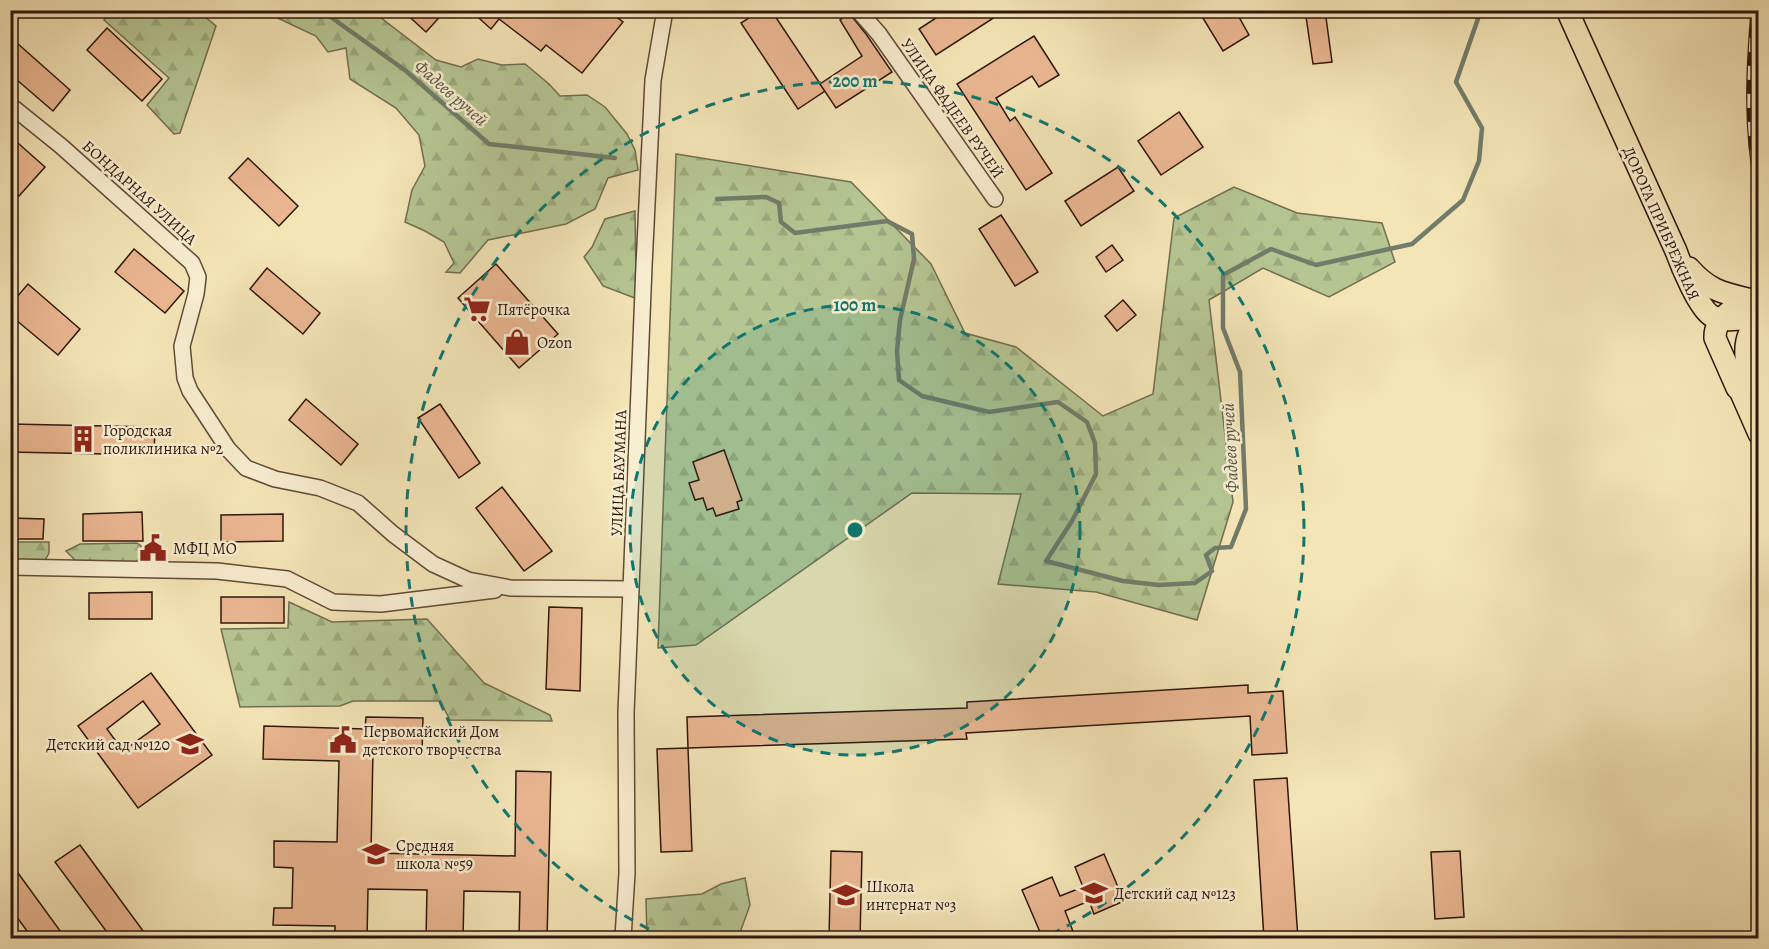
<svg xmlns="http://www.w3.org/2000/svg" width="1769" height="949" viewBox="0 0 1769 949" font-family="Alegreya,serif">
<defs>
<pattern id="forest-firs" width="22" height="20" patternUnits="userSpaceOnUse" patternTransform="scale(1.5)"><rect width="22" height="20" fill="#b5c693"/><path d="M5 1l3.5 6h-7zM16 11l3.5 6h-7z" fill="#9ca97e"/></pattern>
</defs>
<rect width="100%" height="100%" fill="#f4e5b7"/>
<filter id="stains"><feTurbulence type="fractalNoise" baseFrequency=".00333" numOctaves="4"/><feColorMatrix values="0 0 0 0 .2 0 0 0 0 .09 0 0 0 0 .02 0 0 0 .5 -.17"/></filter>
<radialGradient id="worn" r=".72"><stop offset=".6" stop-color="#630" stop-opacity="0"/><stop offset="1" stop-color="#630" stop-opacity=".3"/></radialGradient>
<g fill="url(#forest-firs)" stroke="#726e50" stroke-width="1.5">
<polygon points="114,11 198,11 216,26 180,133 174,134 147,105 169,78 104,20"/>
<polygon points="269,11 372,11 436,60 461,67 478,59 502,65 525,64 549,84 560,96 587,95 605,107 627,134 635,150 638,170 608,178 595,209 566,224 488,240 460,273 446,272 454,263 444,242 425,231 405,222 412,190 425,166 419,135 396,108 350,79 346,48 328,52 316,36 271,15"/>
<polygon points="676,154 851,182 931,264 965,333 1016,347 1103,416 1153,394 1174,218 1234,187 1297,213 1382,223 1395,262 1329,297 1263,268 1209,300 1233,502 1197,620 1096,592 998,584 1021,494 912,493 696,645 658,648"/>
<polygon points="635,211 636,275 640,300 603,286 584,257 592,247 605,219"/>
<polygon points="11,542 49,542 49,553 44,562 11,562"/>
<path d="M137,543L143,547C141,555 140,559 134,564H79L66,551L80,544Z"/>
<polygon points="289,602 332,622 427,619 484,683 550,715 552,721 450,720 440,701 353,701 340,706 240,707 221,629 288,628"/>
<polygon points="745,878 750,905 738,938 647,938 646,899 702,894 721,884"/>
</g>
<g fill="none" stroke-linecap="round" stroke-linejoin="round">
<g stroke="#717c6a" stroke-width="4.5">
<polyline points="321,10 406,71 489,144 615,158"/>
<polyline points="717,199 766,197 779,203 781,222 795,233 887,221 912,234 914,259 900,320 897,351 899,380 922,396 989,412 1058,402 1087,422 1095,443 1096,474 1072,521 1046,561 1123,581 1159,585 1195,583 1212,571 1206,555 1215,548 1231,547 1246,509 1240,372 1223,328 1223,275 1271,249 1316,265 1412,244 1463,200 1479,161 1482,128 1456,82 1481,10"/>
</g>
</g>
<g fill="#eab791" stroke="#2f160c" stroke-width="1.5" fill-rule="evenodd">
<polygon points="402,10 446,10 426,32"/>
<polygon points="470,10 607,10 623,22 582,73 546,45 541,51 499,19 491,29"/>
<polygon points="761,10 771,10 825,91 798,109 741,23"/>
<polygon points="948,10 1006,10 936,55 919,29"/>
<polygon points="1198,10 1235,10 1249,35 1223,51"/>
<polygon points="1305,10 1325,10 1332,62 1313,64"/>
<polygon points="849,13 866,34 892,72 836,108 820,84 862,56 840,20"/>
<polygon points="107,28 162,79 142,101 87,50"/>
<polygon points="1034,36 1059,75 1039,87 1032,76 996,98 1010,121 1015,117 1052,173 1026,190 957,84"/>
<polygon points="17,43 70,90 53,111 10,74 10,52"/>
<polygon points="1179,112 1203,147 1161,175 1138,141"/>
<polygon points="10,136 45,167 19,196 10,189"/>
<polygon points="248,158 298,206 279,226 229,178"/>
<polygon points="1118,167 1134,191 1081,226 1065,201"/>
<polygon points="1001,215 1038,272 1015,286 979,229"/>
<polygon points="1112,245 1123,260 1106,272 1096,257"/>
<polygon points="134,249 184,291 165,313 115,272"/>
<polygon points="496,264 558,334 519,368 458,298"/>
<polygon points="267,268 320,313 303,334 250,289"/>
<polygon points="28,284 80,329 58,355 10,315 10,305"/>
<polygon points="1123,300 1136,315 1117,331 1105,316"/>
<polygon points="306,399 358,444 341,465 289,420"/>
<polygon points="440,404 480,463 459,478 418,418"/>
<polygon points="10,424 155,427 154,455 10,452"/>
<polygon points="724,450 742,500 737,502 739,509 716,516 713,508 707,510 703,498 695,500 689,483 699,480 693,462"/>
<polygon points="502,487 552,551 524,571 476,508"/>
<polygon points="142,512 143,541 83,541 83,514"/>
<polygon points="283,514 283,541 221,542 221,515"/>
<polygon points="10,518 44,519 43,539 10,539"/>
<polygon points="152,592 152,619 89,619 89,593"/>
<rect x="221" y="597" width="63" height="26"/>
<polygon points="549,607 582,608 580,691 546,689"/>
<path d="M151,673L212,755L138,808L78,726ZM143,701L160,724L123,751L107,729Z"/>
<polygon points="1248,685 1248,693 1283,691 1287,753 1252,755 1250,716 966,733 967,739 688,748 687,717 967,708 967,702"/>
<polygon points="366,717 423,718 422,752 373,751 371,853 515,856 516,771 551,772 547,939 519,939 520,892 464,891 463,939 426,939 427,890 368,889 367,939 335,939 335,926 273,925 274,908 292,908 293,868 274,867 274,841 337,842 339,761 263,759 264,726 365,729"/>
<polygon points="688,748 692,851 661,852 657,749"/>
<polygon points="1287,778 1298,939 1264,939 1254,780"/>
<polygon points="80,845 149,939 112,939 55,862"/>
<polygon points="831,851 862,852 860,939 829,939"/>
<polygon points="1460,851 1464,917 1435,919 1431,852"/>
<polygon points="1104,854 1124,901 1094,914 1089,901 1065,911 1076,939 1043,939 1022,890 1052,877 1060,896 1083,887 1075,867"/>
<polygon points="10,862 66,939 33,939 10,908"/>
</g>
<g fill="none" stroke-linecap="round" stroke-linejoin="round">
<defs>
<g id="minor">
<polyline points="858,10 879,34 995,199"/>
<polyline points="10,105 61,146 192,263 198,277 196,294 182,346 185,378 190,391 228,449 246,468 275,479 320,488 358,503 393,534 433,564 468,580 510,588 631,589"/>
<polyline points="10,567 217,571 287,579 333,602 381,604 495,590"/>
<polyline points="623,938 627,873 626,713 644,266 653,80 665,10"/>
</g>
<g id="major">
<polyline points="1732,376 1758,435"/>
<path d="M1757,402C1747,380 1734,338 1758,321"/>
</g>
<g id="highway">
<path d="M1567,10L1676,251C1681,265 1699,309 1712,316C1724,323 1745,318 1758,317"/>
<path d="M1689,268C1709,291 1723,293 1752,300"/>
<path d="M1737,388L1715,338C1714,317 1740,302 1758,298"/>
</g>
</defs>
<use href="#minor" stroke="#604a37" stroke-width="18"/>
<use href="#major" stroke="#2f160c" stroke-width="21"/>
<use href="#highway" stroke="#2f160c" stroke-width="24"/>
<use href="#minor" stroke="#f8eed0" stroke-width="15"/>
<use href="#major" stroke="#f4e5b7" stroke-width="18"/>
<use href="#highway" stroke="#f4e5b7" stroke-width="21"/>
<defs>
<path id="rail" d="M1754,10C1749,69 1746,129 1758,187"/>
</defs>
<use href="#rail" stroke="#2f160c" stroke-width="7"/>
<use href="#rail" stroke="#f8eed0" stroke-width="4.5" stroke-dasharray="14" stroke-linecap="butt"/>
</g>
<circle cx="855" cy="530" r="225" fill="#0f766e" fill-opacity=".12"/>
<g fill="none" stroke="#0f766e" stroke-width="3" stroke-dasharray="10 8">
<circle cx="855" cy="530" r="225"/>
<path d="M665 937A449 449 0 1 1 1045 937"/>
</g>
<defs>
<symbol id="supermarket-bare" viewBox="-9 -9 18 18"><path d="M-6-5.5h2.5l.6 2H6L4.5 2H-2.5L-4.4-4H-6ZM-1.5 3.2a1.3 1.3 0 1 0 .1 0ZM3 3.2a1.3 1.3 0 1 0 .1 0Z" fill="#8f2418" stroke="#f8eed0" stroke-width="2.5" paint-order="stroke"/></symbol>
<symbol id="shop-bare" viewBox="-9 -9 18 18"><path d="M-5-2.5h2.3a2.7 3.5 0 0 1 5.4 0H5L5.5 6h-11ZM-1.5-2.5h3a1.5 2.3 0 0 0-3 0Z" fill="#8f2418" stroke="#f8eed0" stroke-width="2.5" paint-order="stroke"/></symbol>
<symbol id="building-bare" viewBox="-9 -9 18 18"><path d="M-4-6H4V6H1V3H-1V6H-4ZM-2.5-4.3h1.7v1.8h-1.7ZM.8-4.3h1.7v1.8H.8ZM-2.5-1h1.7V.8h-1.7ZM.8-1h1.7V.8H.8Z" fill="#8f2418" stroke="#f8eed0" stroke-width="2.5" paint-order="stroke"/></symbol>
<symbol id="civic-bare" viewBox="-9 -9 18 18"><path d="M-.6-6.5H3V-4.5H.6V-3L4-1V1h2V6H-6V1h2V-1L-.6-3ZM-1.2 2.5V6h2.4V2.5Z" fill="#8f2418" stroke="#f8eed0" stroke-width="2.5" paint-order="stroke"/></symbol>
<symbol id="school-bare" viewBox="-9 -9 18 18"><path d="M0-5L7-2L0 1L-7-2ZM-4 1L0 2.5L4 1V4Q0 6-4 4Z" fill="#8f2418" stroke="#f8eed0" stroke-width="2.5" paint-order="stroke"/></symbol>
</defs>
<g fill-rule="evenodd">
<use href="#supermarket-bare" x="458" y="290" width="38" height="38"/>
<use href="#shop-bare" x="498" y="323" width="38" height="38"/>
<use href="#building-bare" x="64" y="420" width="38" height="38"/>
<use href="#civic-bare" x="134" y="529" width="38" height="38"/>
<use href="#civic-bare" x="324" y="721" width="38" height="38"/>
<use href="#school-bare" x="171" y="725" width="38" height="38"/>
<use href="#school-bare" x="357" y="835" width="38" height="38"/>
<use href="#school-bare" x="1075" y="874" width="38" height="38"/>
<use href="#school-bare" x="827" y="876" width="38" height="38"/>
</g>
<g text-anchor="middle" stroke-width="5" stroke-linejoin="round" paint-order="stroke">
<g font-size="16" fill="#2f160c" stroke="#f8eed0">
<text transform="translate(953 108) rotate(55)" y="6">УЛИЦА ФАДЕЕВ РУЧЕЙ</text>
<text transform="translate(140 192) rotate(42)" y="6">БОНДАРНАЯ УЛИЦА</text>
<text transform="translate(1662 223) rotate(66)" y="6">ДОРОГА ПРИБРЕЖНАЯ</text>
<text transform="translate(618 473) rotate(-88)" y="6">УЛИЦА БАУМАНА</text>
</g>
<g font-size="16" fill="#2f160c" stroke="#f8eed0" text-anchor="start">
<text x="497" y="315">Пятёрочка</text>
<text x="537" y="348">Ozon</text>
<text x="103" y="436">Городская<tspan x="103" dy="18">поликлиника №2</tspan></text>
<text x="173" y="554">МФЦ МО</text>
<text x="363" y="737">Первомайский Дом<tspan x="363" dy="18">детского творчества</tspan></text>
<text x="170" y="750" text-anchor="end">Детский сад №120</text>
<text x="396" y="851">Средняя<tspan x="396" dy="18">школа №59</tspan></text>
<text x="866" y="892">Школа<tspan x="866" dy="18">интернат №3</tspan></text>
<text x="1114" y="899">Детский сад №123</text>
</g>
<g font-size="18" font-style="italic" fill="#565243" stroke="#f8eed0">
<text transform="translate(451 93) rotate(41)" y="6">Фадеев ручей</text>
<text transform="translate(1230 448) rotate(-93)" y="6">Фадеев ручей</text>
</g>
</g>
<circle cx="855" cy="530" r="9" fill="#0f766e" stroke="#f8eed0" stroke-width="3"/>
<g font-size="18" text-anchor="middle" font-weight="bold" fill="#0f766e" stroke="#f8eed0" stroke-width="5" stroke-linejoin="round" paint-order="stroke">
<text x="855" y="87">200 m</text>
<text x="855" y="311">100 m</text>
</g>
<rect width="1769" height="949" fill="none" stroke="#f4e5b7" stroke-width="36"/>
<rect x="12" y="12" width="1745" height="925" fill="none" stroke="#2f160c" stroke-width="3"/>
<rect x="18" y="18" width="1733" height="913" fill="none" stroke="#2f160c" stroke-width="1.5"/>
<rect width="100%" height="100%" filter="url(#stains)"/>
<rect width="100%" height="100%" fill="url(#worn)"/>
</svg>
